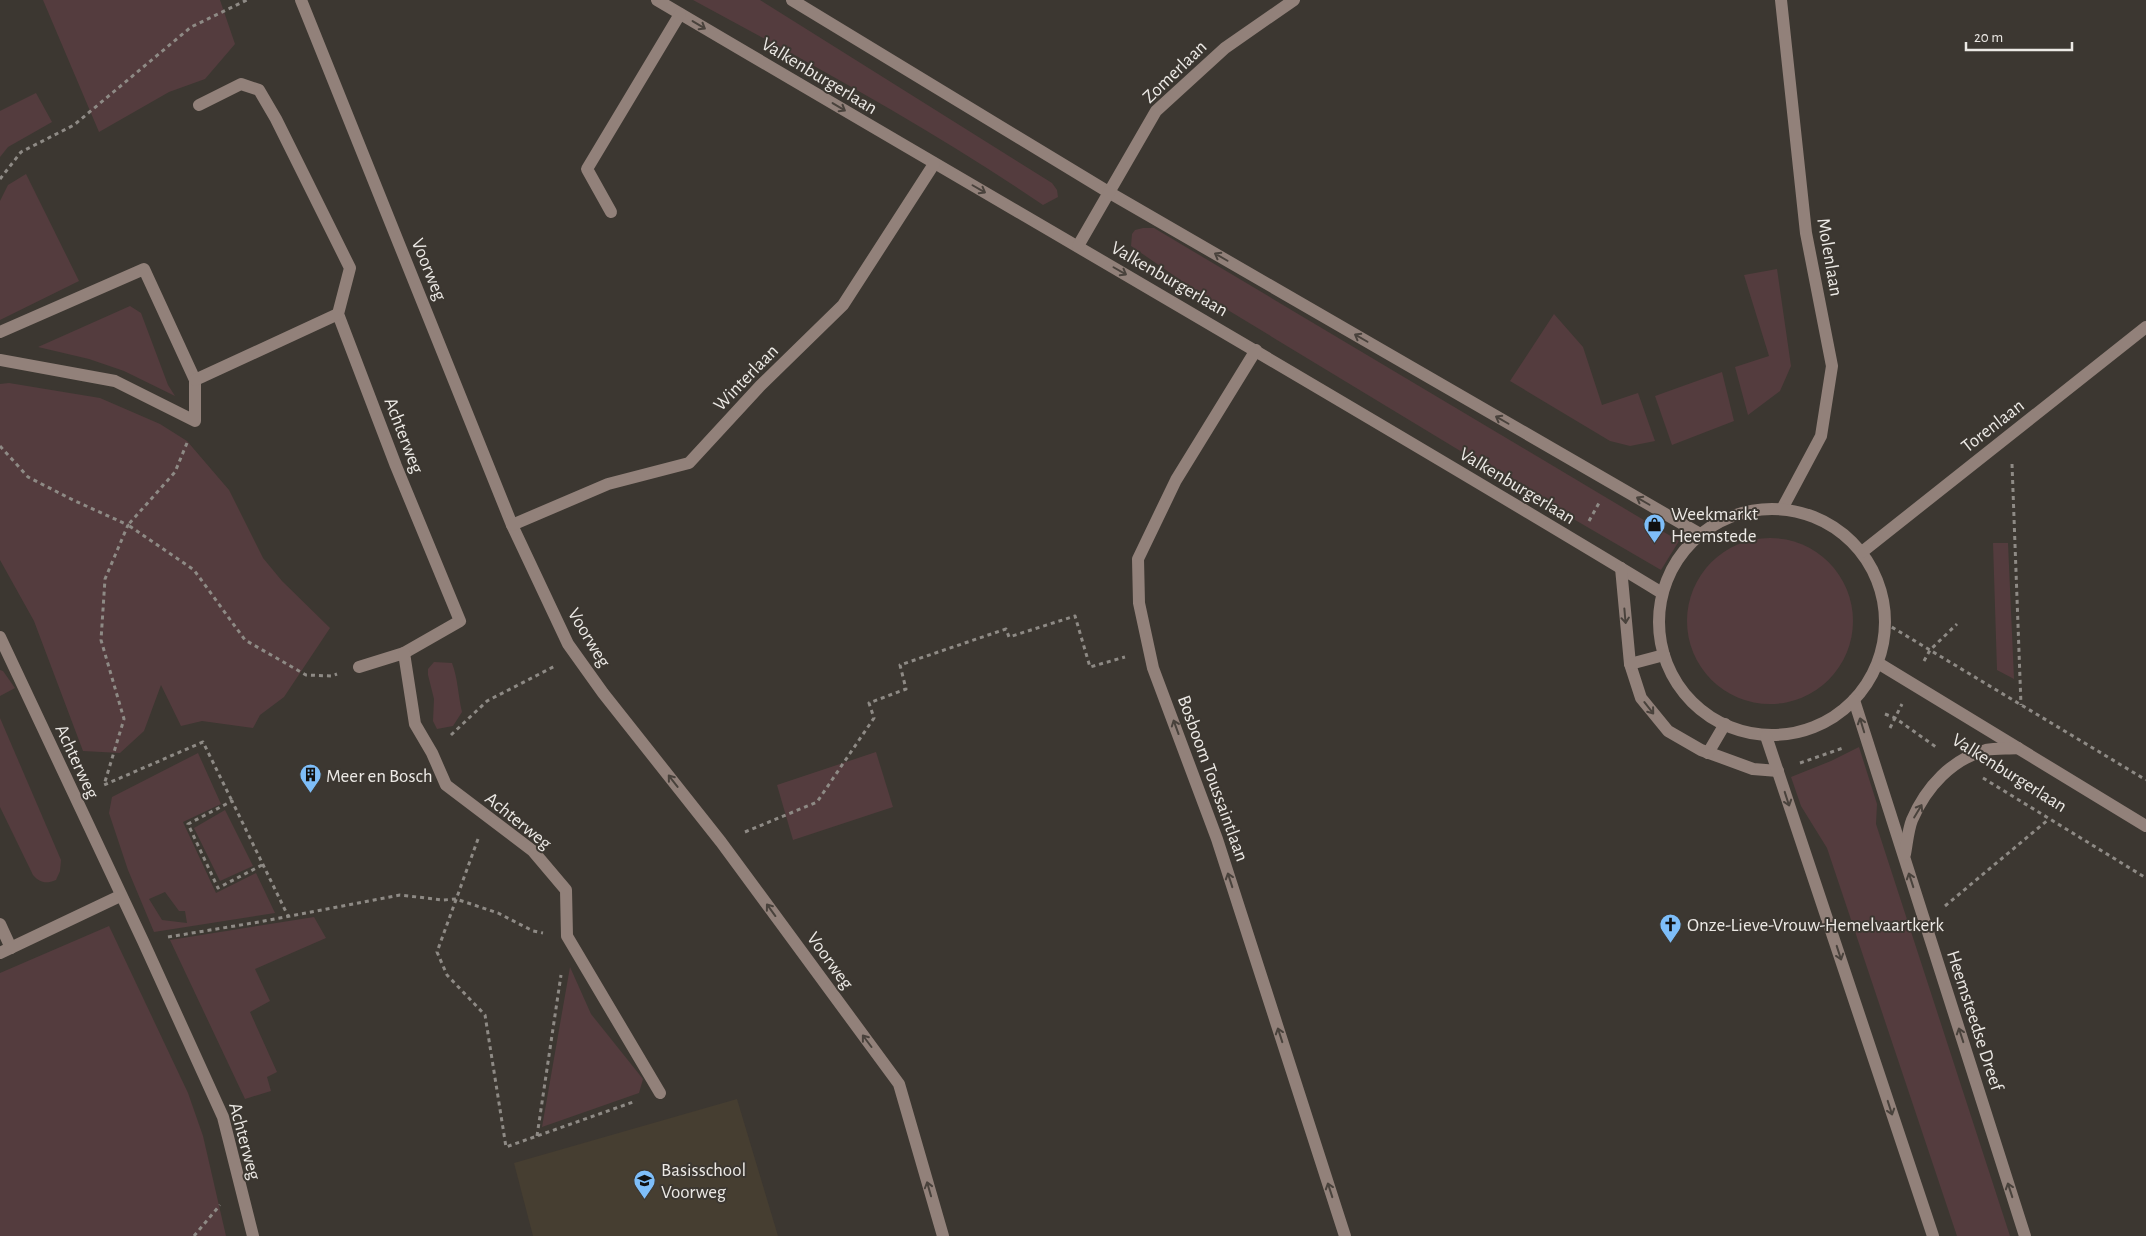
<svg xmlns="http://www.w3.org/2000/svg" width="2146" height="1236" viewBox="0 0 2146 1236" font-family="'Alegreya Sans',sans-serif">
<rect width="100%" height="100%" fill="#3c3731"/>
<polygon fill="#463e31" points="737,1099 778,1236 533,1236 514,1163"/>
<g fill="#543c3e" fill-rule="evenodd">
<polygon points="43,0 220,0 235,44 205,79 169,92 99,132"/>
<path d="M693,0H760L1052,183L1057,190L1058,197L1043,205C931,129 812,64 693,0Z"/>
<polygon points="36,93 52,122 8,147 0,157 0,111"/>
<polygon points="26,174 79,281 0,320 0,201 8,185"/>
<polygon points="1143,228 1154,228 1679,541 1661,570 1546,503 1198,292 1131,246 1132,234 1135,230"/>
<polygon points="1777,269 1791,366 1780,391 1748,415 1735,367 1769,356 1744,275"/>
<polygon points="130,306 141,313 168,385 175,396 124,371 89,359 38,347"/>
<polygon points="1554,314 1583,347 1602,405 1638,393 1655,441 1630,446 1610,441 1510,381"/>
<polygon points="1722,372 1734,421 1672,445 1655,396"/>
<polygon points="9,383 100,398 160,424 187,441 229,490 263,558 282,581 330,628 284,697 260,715 253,728 202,721 181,726 161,685 144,731 120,753 83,751 34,621 0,560 0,384"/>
<circle cx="1770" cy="621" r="83"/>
<polygon points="1993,543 2008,543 2014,679 1997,670"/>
<path d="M434,662L452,663C458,679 458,695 462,712L453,726L437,729L433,721L434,699L428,675V669Z"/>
<polygon points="0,670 3,671 15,688 0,696"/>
<path d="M0,718L61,860L60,871L56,880C46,884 40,883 33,875L0,807Z"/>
<polygon points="1859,747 1877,804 1876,824 2010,1236 1957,1236 1827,848 1801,806 1791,777 1831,761"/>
<polygon points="876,752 893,807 793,840 777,785"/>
<path d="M198,753L221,804L183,822L216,893L256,873L275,913L154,932L128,870L109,813L112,797ZM165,892L179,911H185L187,923L162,920L149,899Z"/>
<polygon points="225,810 253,866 220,881 194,828"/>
<polygon points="314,917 326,938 255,969 270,1001 250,1012 277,1072 267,1077 271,1091 245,1099 170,940"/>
<polygon points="109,926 188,1093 203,1136 226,1236 0,1236 0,973"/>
<polygon points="570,967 591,1014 643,1079 639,1093 542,1127"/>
</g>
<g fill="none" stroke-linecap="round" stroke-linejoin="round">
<g stroke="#8e8a85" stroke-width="3" stroke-dasharray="4 4" stroke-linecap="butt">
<polyline points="0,179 21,152 74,125 191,27 247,0"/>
<polyline points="187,443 175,472 128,525 194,570 245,640 306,675 332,676 337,674"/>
<polyline points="0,446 28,477 73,500 128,525 105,579 101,640 124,719 104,785 203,742 232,801"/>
<polyline points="2012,464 2021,705"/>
<polyline points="1589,521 1599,503"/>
<polyline points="1885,623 2146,780"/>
<polyline points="1924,661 1930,650 1957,624"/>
<polyline points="1885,714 1895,718 1936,747"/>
<polyline points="1890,728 1902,704"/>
<polyline points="451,735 487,701 555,666"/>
<polyline points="1800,763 1843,748"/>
<polyline points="1983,778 2146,878"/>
<polyline points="745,832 817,802 874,718 869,703 906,689 900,665 1006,629 1009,637 1075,616 1090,667 1125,657"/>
<polyline points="478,839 437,952 447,975 485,1015 506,1147 636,1101"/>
<polyline points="262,865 218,888 188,824 232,801 288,916"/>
<polyline points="1945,906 2049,819"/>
<polyline points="168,937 259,922 400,895 443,900 456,899 498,913 533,931 543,933"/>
<polyline points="537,1136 561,975"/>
<polyline points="194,1236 220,1205"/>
</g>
<g stroke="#92817a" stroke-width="12">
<polyline points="301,0 512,525 568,644 603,693 721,842 899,1084 943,1236"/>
<path d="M657,0C992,198 1329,391 1662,593"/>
<polyline points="792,0 1110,193 1700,534"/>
<polyline points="1781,0 1806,233 1832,366 1821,436 1782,509"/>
<polyline points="199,105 241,84 259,90 276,119 350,268 338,314 396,466 460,621 404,653 359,667"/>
<polyline points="611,212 587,169 680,14"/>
<polyline points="1078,246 1156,111 1225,48 1294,0"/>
<polyline points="0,332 144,269 195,380 195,421 115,381 0,360"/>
<polyline points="1256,350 1176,480 1138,559 1139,603 1153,668 1217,839 1345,1236"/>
<polyline points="195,380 338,314"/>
<circle cx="1772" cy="622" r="113"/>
<polyline points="512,525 608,484 689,463 760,386 843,305 934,164"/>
<polyline points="1862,552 2146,327"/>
<polyline points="1621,568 1630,664 1641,698 1668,731 1701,750 1753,769 1778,771"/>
<polyline points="0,637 143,941 223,1117 253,1236"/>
<polyline points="404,653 415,724 432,753 446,785 533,851 566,890 567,936 660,1093"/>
<polyline points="1878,663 2146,826"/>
<polyline points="1630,664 1664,655"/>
<polyline points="1854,700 2025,1236"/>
<polyline points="1766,736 1933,1236"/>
<polyline points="1708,753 1725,724"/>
<path d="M1905,854C1907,844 1908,830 1912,820C1926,787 1952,759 1986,750C1996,748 2008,749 2018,748"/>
<polyline points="0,924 11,948"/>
<polyline points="0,953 120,896"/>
</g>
</g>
<defs><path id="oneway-shaft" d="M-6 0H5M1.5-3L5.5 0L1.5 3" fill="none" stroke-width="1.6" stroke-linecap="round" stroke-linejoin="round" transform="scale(1.25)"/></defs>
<g stroke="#49423c">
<use href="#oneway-shaft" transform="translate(699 25) rotate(31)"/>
<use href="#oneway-shaft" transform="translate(839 107) rotate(31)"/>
<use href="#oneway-shaft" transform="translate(979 189) rotate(30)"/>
<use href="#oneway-shaft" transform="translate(1221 257) rotate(-150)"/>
<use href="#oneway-shaft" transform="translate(1120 271) rotate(30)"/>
<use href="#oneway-shaft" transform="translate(1361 338) rotate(-150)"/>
<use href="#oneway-shaft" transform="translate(1502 420) rotate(-150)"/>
<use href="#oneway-shaft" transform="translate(1643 501) rotate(-150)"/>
<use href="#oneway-shaft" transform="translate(1625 616) rotate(85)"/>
<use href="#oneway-shaft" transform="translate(1649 708) rotate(52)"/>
<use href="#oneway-shaft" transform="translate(1862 725) rotate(-107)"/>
<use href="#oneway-shaft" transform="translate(1176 727) rotate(-110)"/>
<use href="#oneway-shaft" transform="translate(673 781) rotate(-128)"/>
<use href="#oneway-shaft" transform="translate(1787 799) rotate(72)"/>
<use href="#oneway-shaft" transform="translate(1918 811) rotate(-59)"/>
<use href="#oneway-shaft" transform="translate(1230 880) rotate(-108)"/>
<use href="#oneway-shaft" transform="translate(1911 880) rotate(-108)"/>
<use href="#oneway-shaft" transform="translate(771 910) rotate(-126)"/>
<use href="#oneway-shaft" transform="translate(1839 953) rotate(72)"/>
<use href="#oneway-shaft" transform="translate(1280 1035) rotate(-108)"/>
<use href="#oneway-shaft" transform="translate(1961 1035) rotate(-108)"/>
<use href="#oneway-shaft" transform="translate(867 1041) rotate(-127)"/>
<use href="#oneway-shaft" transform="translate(1890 1108) rotate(72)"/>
<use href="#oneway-shaft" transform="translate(929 1189) rotate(-106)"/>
<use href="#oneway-shaft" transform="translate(1330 1190) rotate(-108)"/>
<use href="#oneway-shaft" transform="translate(2010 1190) rotate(-108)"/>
</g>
<defs>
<symbol id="shop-pin" viewBox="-11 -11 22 30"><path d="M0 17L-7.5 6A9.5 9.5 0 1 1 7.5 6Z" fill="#7ebef9" stroke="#3c3731"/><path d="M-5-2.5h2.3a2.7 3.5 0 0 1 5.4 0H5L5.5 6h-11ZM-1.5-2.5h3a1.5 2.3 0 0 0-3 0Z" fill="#111"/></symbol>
<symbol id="building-pin" viewBox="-11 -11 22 30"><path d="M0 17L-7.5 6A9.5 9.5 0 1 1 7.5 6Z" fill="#7ebef9" stroke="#3c3731"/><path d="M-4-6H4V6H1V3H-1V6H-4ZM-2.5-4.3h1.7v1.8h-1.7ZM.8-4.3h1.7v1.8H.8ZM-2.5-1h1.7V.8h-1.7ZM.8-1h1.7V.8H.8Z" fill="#111"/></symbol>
<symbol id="church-pin" viewBox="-11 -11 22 30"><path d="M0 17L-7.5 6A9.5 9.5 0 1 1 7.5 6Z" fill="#7ebef9" stroke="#3c3731"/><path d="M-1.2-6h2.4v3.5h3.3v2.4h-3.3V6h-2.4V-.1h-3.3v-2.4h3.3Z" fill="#111"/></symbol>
<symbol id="school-pin" viewBox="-11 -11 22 30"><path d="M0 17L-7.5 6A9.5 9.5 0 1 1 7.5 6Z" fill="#7ebef9" stroke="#3c3731"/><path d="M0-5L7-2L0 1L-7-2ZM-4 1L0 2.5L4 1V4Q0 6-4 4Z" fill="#111"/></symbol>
</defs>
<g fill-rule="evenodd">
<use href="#shop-pin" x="1642" y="512" width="25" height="34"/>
<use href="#building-pin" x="298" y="762" width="25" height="34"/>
<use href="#church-pin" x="1658" y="912" width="25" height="34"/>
<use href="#school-pin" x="632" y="1168" width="25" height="34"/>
</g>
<g text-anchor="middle" stroke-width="4" stroke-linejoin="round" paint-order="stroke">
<g font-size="19" fill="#ece9e5" stroke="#3c3731">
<text transform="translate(1174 71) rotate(-44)" y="7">Zomerlaan</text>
<text transform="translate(820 75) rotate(31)" y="7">Valkenburgerlaan</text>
<text transform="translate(1831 257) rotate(80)" y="7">Molenlaan</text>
<text transform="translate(430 269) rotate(68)" y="7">Voorweg</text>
<text transform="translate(1170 278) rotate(30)" y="7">Valkenburgerlaan</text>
<text transform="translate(745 377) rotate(-46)" y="7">Winterlaan</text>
<text transform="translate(1992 425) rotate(-38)" y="7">Torenlaan</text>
<text transform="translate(405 435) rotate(69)" y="7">Achterweg</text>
<text transform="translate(1518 485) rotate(31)" y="7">Valkenburgerlaan</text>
<text transform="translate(590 637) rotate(59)" y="7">Voorweg</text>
<text transform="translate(78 761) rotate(65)" y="7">Achterweg</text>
<text transform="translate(2010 772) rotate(32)" y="7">Valkenburgerlaan</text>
<text transform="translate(1214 778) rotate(70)" y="7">Bosboom Toussaintlaan</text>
<text transform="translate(519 820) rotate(39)" y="7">Achterweg</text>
<text transform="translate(831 960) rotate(54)" y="7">Voorweg</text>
<text transform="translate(1976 1020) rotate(72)" y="7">Heemsteedse Dreef</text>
<text transform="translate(246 1141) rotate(75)" y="7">Achterweg</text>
</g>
<g font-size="19" fill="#ece9e5" stroke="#3c3731" text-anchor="start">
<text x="1671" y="520">Weekmarkt<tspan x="1671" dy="22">Heemstede</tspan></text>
<text x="326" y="782">Meer en Bosch</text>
<text x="1687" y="931">Onze-Lieve-Vrouw-Hemelvaartkerk</text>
<text x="661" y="1176">Basisschool<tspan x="661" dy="22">Voorweg</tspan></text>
</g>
</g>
<path d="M1966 42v8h106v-8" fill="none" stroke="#ece9e5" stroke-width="2.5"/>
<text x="1974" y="42" font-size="15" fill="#ece9e5" stroke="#3c3731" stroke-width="4" paint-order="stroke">20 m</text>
</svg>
